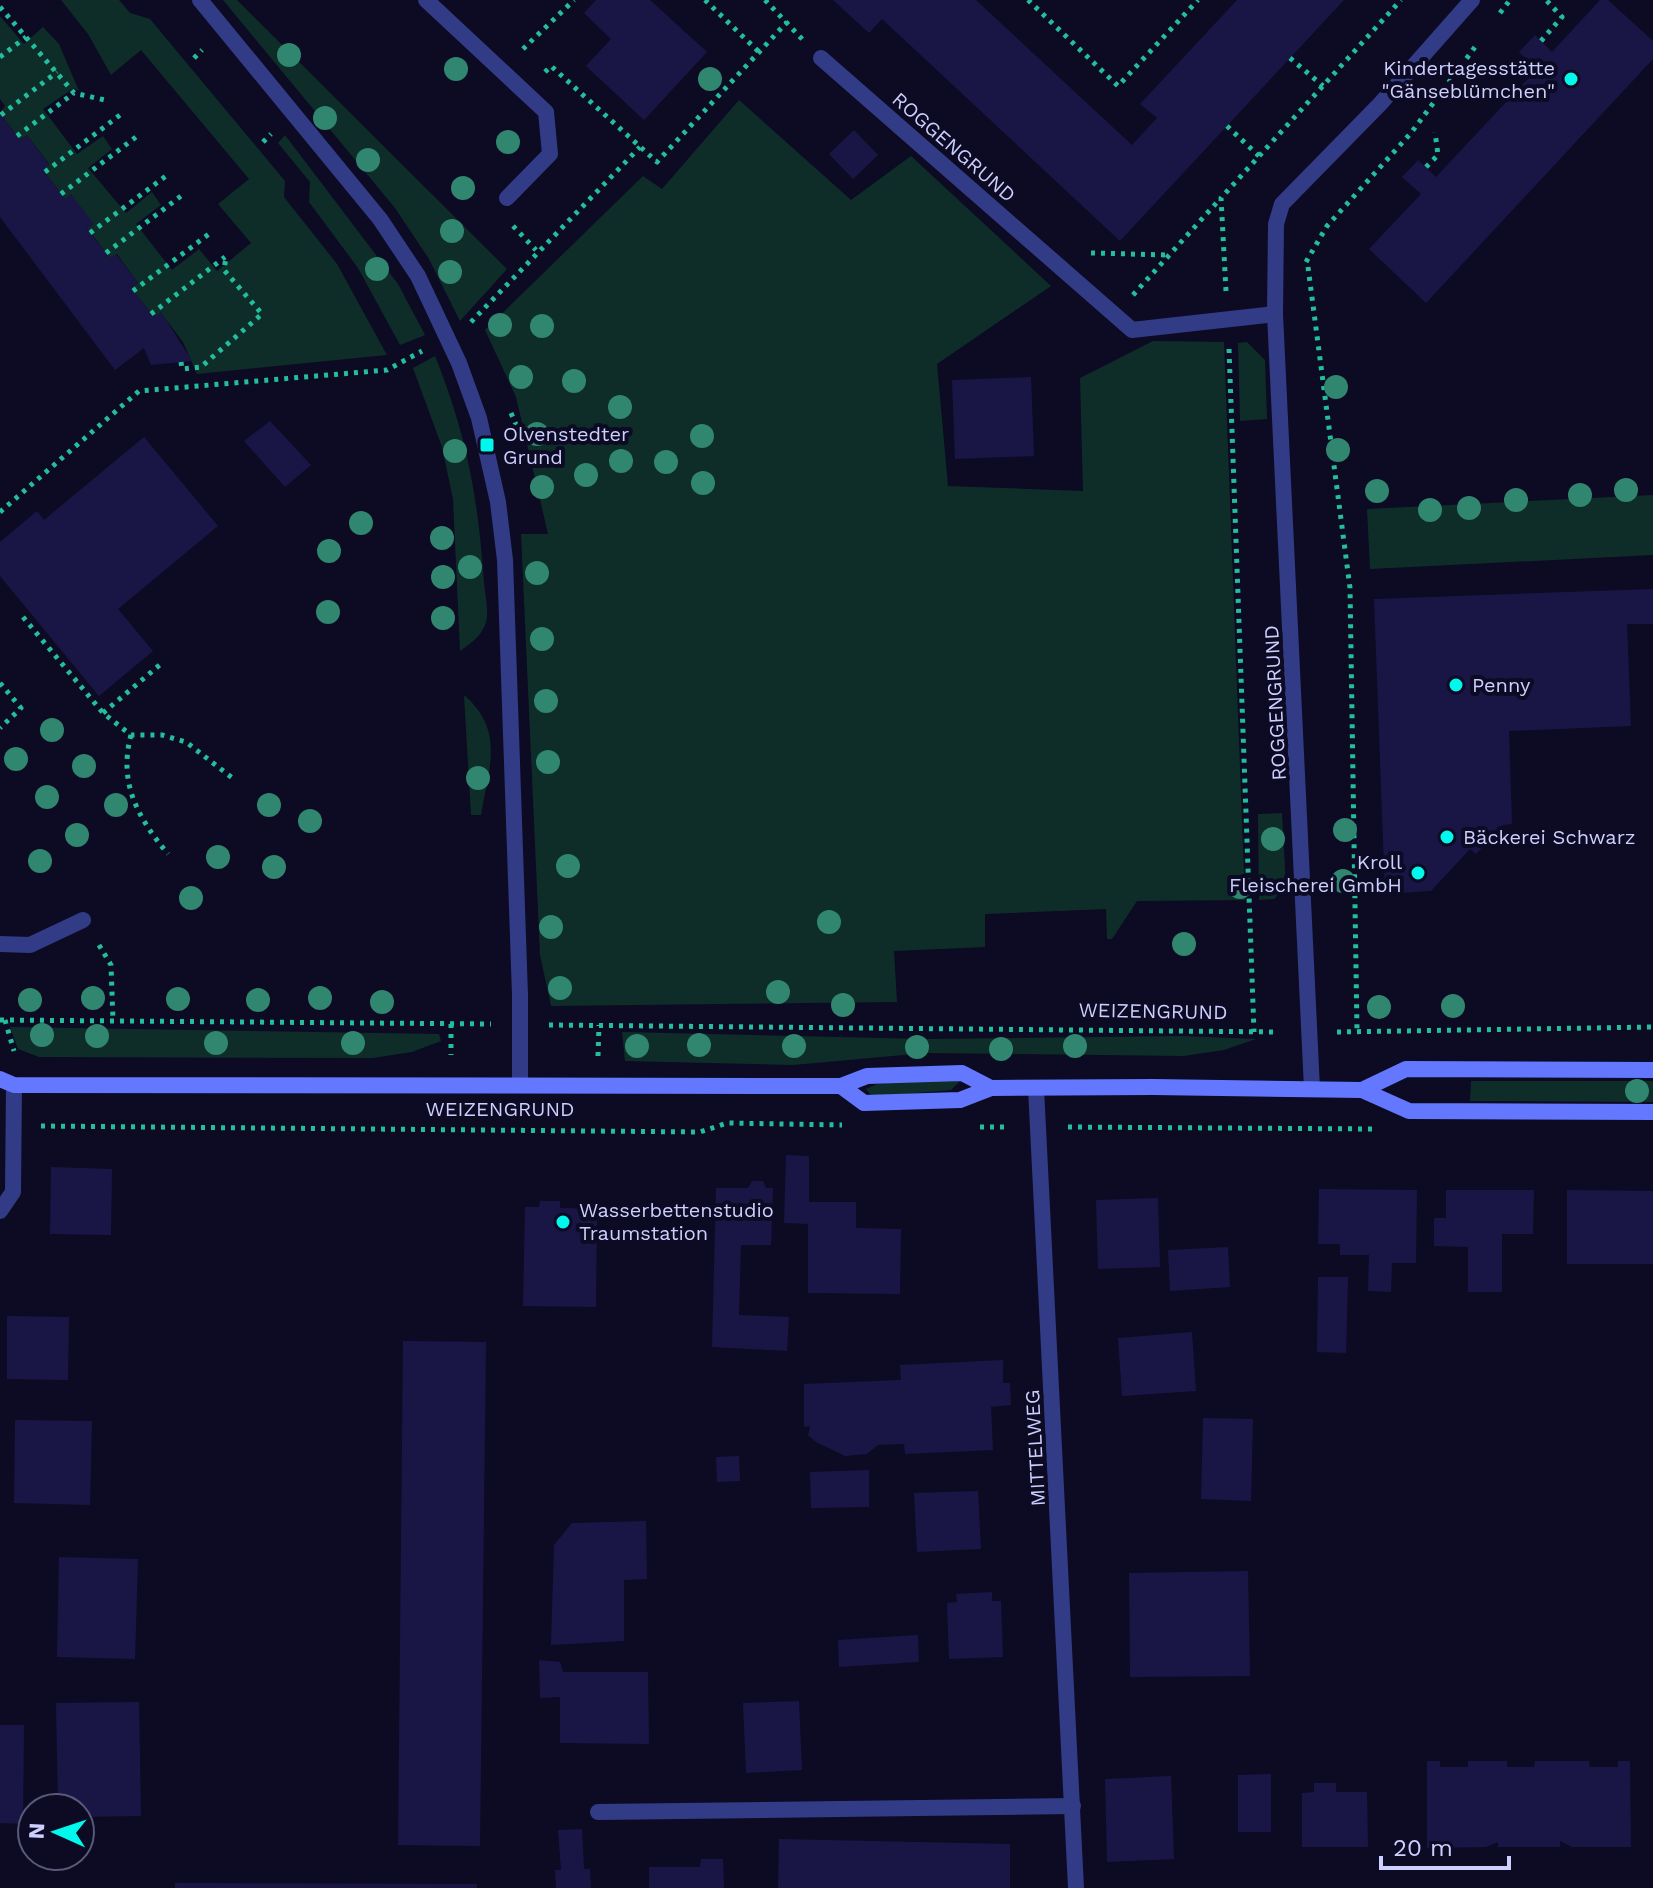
<svg xmlns="http://www.w3.org/2000/svg" width="1653" height="1888" viewBox="0 0 1653 1888" font-family="'Work Sans',sans-serif">
<rect width="100%" height="100%" fill="#0c0b23"/>
<g fill="#0e2d28">
<polygon points="61,0 119,0 130,13 150,19 285,181 284,197 337,264 387,355 197,374 183,342 161,313 154,317 131,288 138,283 117,254 110,258 43,170 49,164 27,135 20,140 0,113 5,106 0,99 0,16 24,44 43,27 59,44 79,91 74,88 43,109 77,154 103,136 112,149 88,168 126,213 152,192 161,205 136,224 172,270 199,249 217,271 251,243 218,204 249,179 141,50 111,75 88,34"/>
<polygon points="223,0 237,0 507,269 460,321 429,259 395,208"/>
<polygon points="739,100 851,200 911,156 1051,286 937,364 948,486 1083,491 1080,378 1153,341 1224,342 1245,900 1137,901 1112,939 1107,939 1106,909 985,914 985,947 894,951 897,1002 551,1006 540,955 521,534 548,534 516,397 485,330 643,176 662,189"/>
<polygon points="285,135 398,284 425,335 400,345 358,268 309,202 310,182 278,143"/>
<polygon points="1247,342 1265,360 1267,419 1240,421 1238,343"/>
<path d="M435,356C467,436 478,497 484,583C485,595 490,614 485,625C480,637 470,644 460,651L453,499L442,447L413,368Z"/>
<polygon points="1653,495 1653,555 1370,569 1367,509"/>
<path d="M464,695C505,731 489,766 481,815H471Z"/>
<polygon points="1282,813 1286,887 1274,899 1259,900 1258,814"/>
<polygon points="10,1027 439,1034 441,1041 412,1052 373,1058 39,1057 18,1049"/>
<polygon points="622,1032 924,1039 1182,1036 1256,1039 1224,1050 1184,1056 926,1053 793,1065 625,1061"/>
<polygon points="957,1077 959,1082 951,1090 882,1096 871,1095 866,1089 877,1084"/>
<polygon points="1471,1081 1653,1081 1653,1102 1470,1101"/>
</g>
<g fill="#191646">
<polygon points="596,0 650,0 707,52 644,120 586,66 611,39 584,13"/>
<polygon points="833,0 976,0 1132,145 1157,118 1140,104 1237,0 1344,0 1120,241 882,19 869,33"/>
<polygon points="1600,0 1608,0 1653,41 1653,59 1426,303 1369,249 1421,194 1402,177 1418,160 1436,177 1537,69 1519,52 1535,35 1552,52"/>
<polygon points="0,113 20,140 27,135 49,165 43,170 65,199 71,194 94,224 87,229 110,258 116,254 138,283 131,288 154,317 161,312 192,361 151,365 144,348 115,370 0,217"/>
<polygon points="854,130 878,155 853,179 829,154"/>
<polygon points="1031,377 1034,456 955,459 952,380"/>
<polygon points="270,421 311,465 285,487 244,441"/>
<polygon points="144,437 218,526 118,609 153,651 99,696 0,576 0,542 37,511 44,520"/>
<polygon points="1653,589 1653,624 1627,624 1631,726 1509,731 1512,824 1503,825 1476,854 1470,849 1431,891 1385,894 1374,599"/>
<polygon points="786,1155 809,1156 809,1202 856,1202 856,1228 901,1229 900,1294 808,1293 808,1224 784,1223"/>
<polygon points="51,1167 112,1169 111,1235 50,1234"/>
<polygon points="752,1181 763,1181 766,1188 773,1188 771,1245 741,1245 739,1315 789,1317 787,1351 712,1347 716,1188 748,1188"/>
<polygon points="1319,1189 1417,1190 1416,1263 1392,1263 1391,1292 1368,1291 1369,1255 1340,1255 1340,1244 1318,1244"/>
<polygon points="1446,1190 1534,1190 1533,1234 1502,1234 1502,1292 1468,1292 1468,1247 1434,1246 1434,1218 1446,1218"/>
<polygon points="1567,1190 1653,1191 1653,1264 1567,1264"/>
<polygon points="1158,1198 1160,1267 1098,1269 1096,1200"/>
<polygon points="540,1201 560,1201 560,1208 597,1209 596,1307 523,1306 525,1207 539,1207"/>
<polygon points="1228,1247 1230,1287 1170,1291 1168,1250"/>
<polygon points="1318,1277 1348,1277 1346,1353 1317,1352"/>
<polygon points="7,1316 69,1317 68,1380 7,1379"/>
<polygon points="1192,1332 1196,1391 1122,1396 1118,1338"/>
<polygon points="403,1341 486,1342 480,1846 398,1845"/>
<polygon points="1003,1360 1003,1383 1010,1383 1011,1405 991,1407 993,1450 905,1454 904,1444 878,1445 867,1454 845,1456 816,1442 808,1435 810,1426 804,1427 804,1384 901,1380 900,1365"/>
<polygon points="1203,1418 1253,1419 1251,1501 1201,1499"/>
<polygon points="15,1420 92,1421 90,1505 14,1503"/>
<polygon points="739,1456 740,1481 717,1482 716,1457"/>
<polygon points="869,1470 869,1507 811,1508 810,1472"/>
<polygon points="978,1491 981,1549 917,1552 914,1493"/>
<polygon points="646,1521 647,1579 624,1580 624,1641 551,1645 554,1545 572,1523"/>
<polygon points="59,1557 138,1559 135,1659 57,1657"/>
<polygon points="1248,1571 1250,1676 1130,1677 1129,1573"/>
<polygon points="992,1592 992,1601 1001,1601 1003,1657 949,1659 947,1603 957,1602 956,1594"/>
<polygon points="918,1635 919,1662 839,1667 838,1640"/>
<polygon points="539,1660 560,1662 563,1672 648,1672 649,1744 560,1743 560,1697 540,1698"/>
<polygon points="799,1701 802,1770 746,1773 743,1703"/>
<polygon points="139,1702 141,1816 80,1817 80,1808 58,1808 56,1703"/>
<polygon points="0,1725 24,1725 23,1824 0,1823"/>
<polygon points="1427,1761 1440,1761 1440,1767 1468,1767 1468,1761 1507,1761 1507,1767 1534,1767 1535,1761 1589,1761 1590,1767 1618,1767 1618,1761 1630,1761 1631,1847 1572,1847 1560,1841 1560,1847 1498,1847 1498,1842 1486,1847 1427,1848"/>
<polygon points="1271,1774 1271,1832 1238,1832 1238,1775"/>
<polygon points="1171,1776 1174,1859 1107,1862 1105,1779"/>
<polygon points="1314,1783 1336,1783 1336,1792 1367,1792 1368,1847 1302,1847 1302,1793 1314,1792"/>
<polygon points="582,1829 584,1869 590,1869 591,1888 556,1888 555,1870 561,1870 558,1830"/>
<polygon points="779,1839 1010,1844 1010,1888 778,1888"/>
<polygon points="701,1859 723,1859 724,1888 649,1888 649,1867 700,1867"/>
<polygon points="175,1883 477,1884 477,1888 175,1888"/>
</g>
<g fill="none" stroke-linecap="round" stroke-linejoin="round">
<g stroke="#23be9e" stroke-width="5" stroke-dasharray="4 6" stroke-linecap="butt">
<polyline points="705,0 759,52"/>
<polyline points="765,0 803,40"/>
<polyline points="1028,0 1118,86 1198,0"/>
<polyline points="0,7 74,93 109,101"/>
<polyline points="1500,13 1510,0"/>
<polyline points="1541,41 1562,17 1546,0"/>
<polyline points="523,49 574,0"/>
<polyline points="0,57 26,37"/>
<polyline points="194,58 202,50"/>
<polyline points="1290,58 1323,86"/>
<polyline points="545,72 551,66 657,162 787,22"/>
<polyline points="1,115 57,72"/>
<polyline points="1227,126 1259,156"/>
<polyline points="17,136 74,93"/>
<polyline points="263,142 271,134"/>
<polyline points="1426,167 1438,155 1435,132"/>
<polyline points="45,172 120,115"/>
<polyline points="61,194 136,137"/>
<polyline points="513,226 536,250"/>
<polyline points="90,233 166,176"/>
<polyline points="106,253 181,196"/>
<polyline points="1091,253 1169,255"/>
<polyline points="1306,262 1327,226 1411,133 1475,47"/>
<polyline points="1308,267 1350,588 1357,1031"/>
<polyline points="133,291 209,234"/>
<polyline points="1226,291 1221,198 1401,0"/>
<polyline points="1133,295 1220,199"/>
<polyline points="151,314 225,257"/>
<polyline points="471,322 640,147"/>
<polyline points="1229,349 1254,1032"/>
<polyline points="181,362 182,369 201,367 262,314 224,270 226,257"/>
<polyline points="511,413 517,427"/>
<polyline points="0,512 139,391 387,370 422,351"/>
<polyline points="23,617 103,713 131,735 162,735 186,742 235,780"/>
<polyline points="0,683 21,708 0,728"/>
<polyline points="103,713 162,663"/>
<path d="M131,735C118,783 138,818 168,854"/>
<polyline points="99,945 111,965 113,1021"/>
<polyline points="0,1020 491,1024"/>
<polyline points="5,1020 14,1051"/>
<polyline points="451,1024 451,1055"/>
<polyline points="549,1025 1279,1032"/>
<polyline points="1337,1032 1653,1027"/>
<polyline points="598,1056 599,1025"/>
<polyline points="41,1126 700,1132 727,1123 842,1125"/>
<polyline points="980,1127 1010,1127"/>
<polyline points="1068,1127 1374,1129"/>
</g>
<g stroke="#323b86" stroke-width="16">
<polyline points="200,0 380,219 418,276 459,363 479,418 498,502 505,560 520,995 520,1084"/>
<polyline points="426,0 546,112 550,154 507,198"/>
<polyline points="821,58 1132,330 1275,314"/>
<polyline points="0,944 30,945 83,920"/>
<polyline points="1036,1088 1076,1888"/>
<polyline points="1312,1089 1275,314 1276,224 1282,204 1380,104 1472,0"/>
<polyline points="0,1211 13,1192 14,1085"/>
<polyline points="598,1812 1073,1806"/>
</g>
<g stroke="#6477ff" stroke-width="16">
<polyline points="0,1079 14,1085 841,1086 867,1076 962,1073 991,1088"/>
<polyline points="841,1086 864,1103 960,1100 991,1088 1153,1087 1362,1090 1409,1111 1653,1112"/>
<polyline points="1362,1090 1406,1069 1653,1070"/>
</g>
</g>
<g fill="#30866e">
<circle cx="289" cy="55" r="12"/>
<circle cx="456" cy="69" r="12"/>
<circle cx="710" cy="79" r="12"/>
<circle cx="325" cy="118" r="12"/>
<circle cx="508" cy="142" r="12"/>
<circle cx="368" cy="160" r="12"/>
<circle cx="463" cy="188" r="12"/>
<circle cx="452" cy="231" r="12"/>
<circle cx="377" cy="269" r="12"/>
<circle cx="450" cy="272" r="12"/>
<circle cx="500" cy="325" r="12"/>
<circle cx="542" cy="326" r="12"/>
<circle cx="521" cy="377" r="12"/>
<circle cx="574" cy="381" r="12"/>
<circle cx="1336" cy="387" r="12"/>
<circle cx="620" cy="407" r="12"/>
<circle cx="537" cy="434" r="12"/>
<circle cx="702" cy="436" r="12"/>
<circle cx="1338" cy="450" r="12"/>
<circle cx="455" cy="451" r="12"/>
<circle cx="621" cy="461" r="12"/>
<circle cx="666" cy="462" r="12"/>
<circle cx="586" cy="475" r="12"/>
<circle cx="703" cy="483" r="12"/>
<circle cx="542" cy="487" r="12"/>
<circle cx="1626" cy="490" r="12"/>
<circle cx="1377" cy="491" r="12"/>
<circle cx="1580" cy="495" r="12"/>
<circle cx="1516" cy="500" r="12"/>
<circle cx="1469" cy="508" r="12"/>
<circle cx="1430" cy="510" r="12"/>
<circle cx="361" cy="523" r="12"/>
<circle cx="442" cy="538" r="12"/>
<circle cx="329" cy="551" r="12"/>
<circle cx="470" cy="567" r="12"/>
<circle cx="537" cy="573" r="12"/>
<circle cx="443" cy="577" r="12"/>
<circle cx="328" cy="612" r="12"/>
<circle cx="443" cy="618" r="12"/>
<circle cx="542" cy="639" r="12"/>
<circle cx="546" cy="701" r="12"/>
<circle cx="52" cy="730" r="12"/>
<circle cx="16" cy="759" r="12"/>
<circle cx="548" cy="762" r="12"/>
<circle cx="84" cy="766" r="12"/>
<circle cx="478" cy="778" r="12"/>
<circle cx="47" cy="797" r="12"/>
<circle cx="116" cy="805" r="12"/>
<circle cx="269" cy="805" r="12"/>
<circle cx="310" cy="821" r="12"/>
<circle cx="1345" cy="830" r="12"/>
<circle cx="77" cy="835" r="12"/>
<circle cx="1273" cy="839" r="12"/>
<circle cx="218" cy="857" r="12"/>
<circle cx="40" cy="861" r="12"/>
<circle cx="568" cy="866" r="12"/>
<circle cx="274" cy="867" r="12"/>
<circle cx="1343" cy="881" r="12"/>
<circle cx="1240" cy="887" r="12"/>
<circle cx="191" cy="898" r="12"/>
<circle cx="829" cy="922" r="12"/>
<circle cx="551" cy="927" r="12"/>
<circle cx="1184" cy="944" r="12"/>
<circle cx="560" cy="988" r="12"/>
<circle cx="778" cy="992" r="12"/>
<circle cx="93" cy="998" r="12"/>
<circle cx="320" cy="998" r="12"/>
<circle cx="178" cy="999" r="12"/>
<circle cx="30" cy="1000" r="12"/>
<circle cx="258" cy="1000" r="12"/>
<circle cx="382" cy="1002" r="12"/>
<circle cx="843" cy="1005" r="12"/>
<circle cx="1453" cy="1006" r="12"/>
<circle cx="1379" cy="1007" r="12"/>
<circle cx="42" cy="1035" r="12"/>
<circle cx="97" cy="1036" r="12"/>
<circle cx="216" cy="1043" r="12"/>
<circle cx="353" cy="1043" r="12"/>
<circle cx="699" cy="1045" r="12"/>
<circle cx="637" cy="1046" r="12"/>
<circle cx="794" cy="1046" r="12"/>
<circle cx="1075" cy="1046" r="12"/>
<circle cx="917" cy="1047" r="12"/>
<circle cx="1001" cy="1049" r="12"/>
<circle cx="1637" cy="1091" r="12"/>
</g>
<g fill="#00f8ed" stroke="#0c0b23" stroke-width="3">
<circle cx="1571" cy="79" r="8"/>
<rect x="479" y="437" width="16" height="16" rx="4"/>
<circle cx="1456" cy="685" r="8"/>
<circle cx="1447" cy="837" r="8"/>
<circle cx="1418" cy="873" r="8"/>
<circle cx="563" cy="1222" r="8"/>
</g>
<g text-anchor="middle" stroke-width="8" stroke-linejoin="round" paint-order="stroke">
<g font-size="20" fill="#cdcfff" stroke="#0c0b23" text-anchor="start">
<text x="1555" y="75" text-anchor="end">Kindertagesstätte<tspan x="1555" dy="23">"Gänseblümchen"</tspan></text>
<text x="503" y="441">Olvenstedter<tspan x="503" dy="23">Grund</tspan></text>
<text x="1472" y="692">Penny</text>
<text x="1463" y="844">Bäckerei Schwarz</text>
<text x="1402" y="869" text-anchor="end">Kroll<tspan x="1402" dy="23">Fleischerei GmbH</tspan></text>
<text x="579" y="1217">Wasserbettenstudio<tspan x="579" dy="23">Traumstation</tspan></text>
</g>
<g font-size="20" fill="#cdcfff" stroke="#0c0b23">
<text transform="translate(954 147) rotate(41)" y="7">ROGGENGRUND</text>
<text transform="translate(1275 703) rotate(-93)" y="7">ROGGENGRUND</text>
<text transform="translate(1153 1011) rotate(1)" y="7">WEIZENGRUND</text>
<text x="500" y="1116">WEIZENGRUND</text>
<text transform="translate(1035 1448) rotate(-93)" y="7">MITTELWEG</text>
</g>
</g>
<g transform="translate(56 1832) rotate(273)"><circle r="38" fill="#0c0b23" stroke="#59597b" stroke-width="2"/>
<path d="M0-6L14 30L0 20L-14 30Z" fill="#00f8ed"/>
<text y="-12" font-size="22" font-weight="bold" text-anchor="middle" fill="#cdcfff">N</text>
</g>
<path d="M1381 1856v12h128v-12" fill="none" stroke="#cdcfff" stroke-width="4"/>
<text x="1393" y="1856" font-size="24" fill="#cdcfff" stroke="#0c0b23" stroke-width="6" paint-order="stroke">20 m</text>
</svg>
